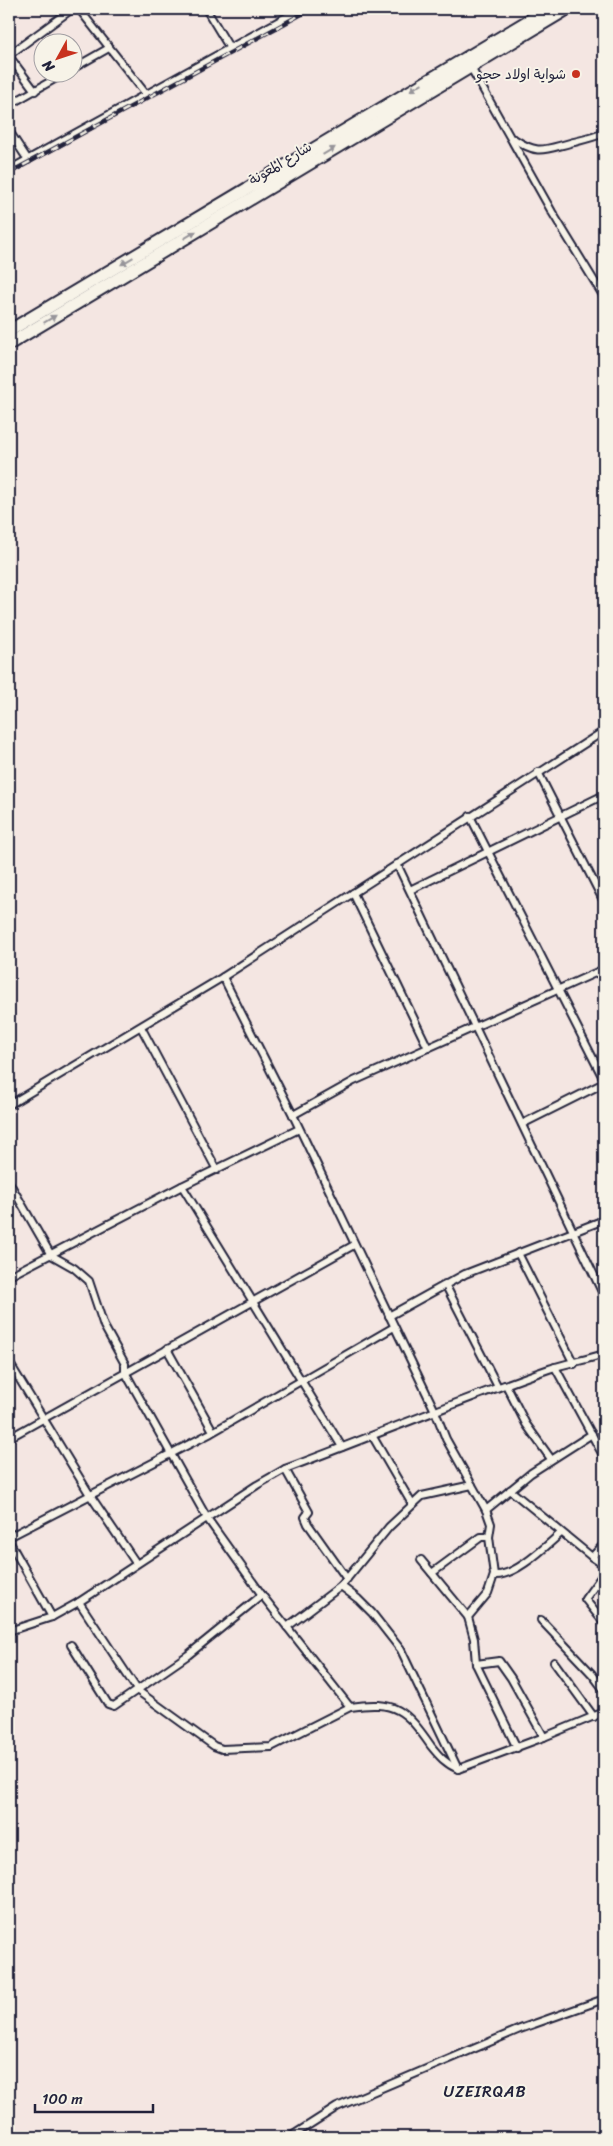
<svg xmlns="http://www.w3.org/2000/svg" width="613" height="2146" viewBox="0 0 613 2146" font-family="Sriracha,'Playpen Sans Arabic',sans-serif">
<rect width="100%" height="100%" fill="#f4e6e2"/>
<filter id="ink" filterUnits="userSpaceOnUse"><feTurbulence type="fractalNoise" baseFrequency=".02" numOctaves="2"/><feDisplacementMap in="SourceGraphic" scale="10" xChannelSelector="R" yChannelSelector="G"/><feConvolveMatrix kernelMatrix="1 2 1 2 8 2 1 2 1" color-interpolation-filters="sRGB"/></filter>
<g filter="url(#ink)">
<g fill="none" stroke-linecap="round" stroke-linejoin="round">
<defs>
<g id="minor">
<polyline points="79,9 146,94"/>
<polyline points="206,9 229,47"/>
<polyline points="9,55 72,9"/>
<polyline points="9,56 35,91"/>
<polyline points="470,66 552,212 604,297"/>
<polyline points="72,69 109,48"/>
<polyline points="9,105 67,72"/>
<polyline points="9,131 28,160"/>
<path d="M514,139C538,155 543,150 570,143C582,140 592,138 604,133"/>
<polyline points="9,170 301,9"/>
<polyline points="538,772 604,902"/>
<polyline points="470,816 604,1080"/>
<polyline points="397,864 604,1296"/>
<polyline points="410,890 604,795"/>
<polyline points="353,893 428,1048"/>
<polyline points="223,977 293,1115 435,1411 446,1439 486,1510 491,1524 489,1537 494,1575 488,1593 468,1617 474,1639 476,1664 517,1748"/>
<polyline points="141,1027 217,1170"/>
<polyline points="9,1105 223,977 604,731"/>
<polyline points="293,1115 354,1081 604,969"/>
<polyline points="522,1124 604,1083"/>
<polyline points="299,1129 182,1186 342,1447"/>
<path d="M9,1182L51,1255L74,1268L89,1281L104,1326L125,1364V1372L207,1518L262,1595L350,1707C396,1700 406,1710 431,1746C439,1756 446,1764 458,1769L544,1737L604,1712"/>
<polyline points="518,1253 574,1364"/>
<polyline points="9,1276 182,1186"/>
<polyline points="445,1284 498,1387"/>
<polyline points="389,1316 465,1274 604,1220"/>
<polyline points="167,1349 213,1431"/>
<polyline points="9,1362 90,1495 136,1563"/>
<polyline points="555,1367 604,1457"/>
<polyline points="506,1385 526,1424 551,1459"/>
<polyline points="373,1437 412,1504"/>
<polyline points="9,1438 354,1245"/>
<polyline points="285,1469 309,1512 305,1517 308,1524 347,1579"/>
<polyline points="510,1490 592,1557"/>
<polyline points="486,1510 531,1473 592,1434"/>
<polyline points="9,1537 211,1433 394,1327"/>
<polyline points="9,1541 52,1617"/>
<polyline points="604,1544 592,1557 604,1565"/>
<polyline points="421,1560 468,1617"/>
<polyline points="432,1573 481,1537 489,1537"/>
<polyline points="604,1573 585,1599 604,1623"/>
<path d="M494,1575C515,1577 546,1546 561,1533"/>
<polyline points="341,1586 358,1599 372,1613 401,1650 458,1769"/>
<polyline points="79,1602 138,1691 214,1746 222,1749 271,1747 350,1707"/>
<polyline points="541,1620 592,1674 604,1690"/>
<polyline points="287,1627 341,1586 389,1527 422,1496 472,1485"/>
<path d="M9,1631L52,1617L79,1602L257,1485L285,1469C373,1436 460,1400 549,1369C567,1363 586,1360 604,1354"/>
<polyline points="71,1645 108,1704 114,1706 188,1655 262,1595"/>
<polyline points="554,1662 594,1717"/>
<polyline points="476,1664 499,1661 511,1678 544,1737"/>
<polyline points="290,2137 337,2107 520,2029 604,1999"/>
</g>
<g id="trunk">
<polyline points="9,331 548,9"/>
<polyline points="9,344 567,9"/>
</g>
</defs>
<use href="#minor" stroke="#22223b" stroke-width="10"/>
<use href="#trunk" stroke="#22223b" stroke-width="15"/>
<use href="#minor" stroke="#f7f3e8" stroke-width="6"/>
<use href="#trunk" stroke="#f7f3e8" stroke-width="11"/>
<defs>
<polyline id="rail" points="9,173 311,9"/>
</defs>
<use href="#rail" stroke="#22223b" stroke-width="4.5"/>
<use href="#rail" stroke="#f7f3e8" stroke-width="2.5" stroke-dasharray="8" stroke-linecap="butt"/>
</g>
<defs><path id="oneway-solid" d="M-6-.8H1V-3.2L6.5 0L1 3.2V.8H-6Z" transform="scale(1.25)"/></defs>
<g fill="#97959a">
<use href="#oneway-solid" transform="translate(416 87) rotate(149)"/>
<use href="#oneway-solid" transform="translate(329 151) rotate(-31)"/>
<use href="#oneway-solid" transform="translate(190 235) rotate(-31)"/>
<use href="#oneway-solid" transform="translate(127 261) rotate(149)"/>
<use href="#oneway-solid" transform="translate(50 319) rotate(-31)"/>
</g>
</g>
<circle fill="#c8321e" stroke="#f7f3e8" stroke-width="2" cx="576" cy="74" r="5"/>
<g text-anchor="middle" stroke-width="4" stroke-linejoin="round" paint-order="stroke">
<g font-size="14" fill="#22223b" stroke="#f7f3e8" text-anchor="end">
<text x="566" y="79">شواية اولاد حجو</text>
</g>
<g font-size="14" fill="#22223b" stroke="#f7f3e8">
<text transform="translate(280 163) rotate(-31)" y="5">شارع المعونة</text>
</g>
<g font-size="16" letter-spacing="1" fill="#22223b" stroke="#f7f3e8">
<text x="485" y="2097">UZEIRQAB</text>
</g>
</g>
<rect width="613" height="2146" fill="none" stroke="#f7f3e8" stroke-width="30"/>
<rect x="15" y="15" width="583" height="2116" fill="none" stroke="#22223b" stroke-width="2" filter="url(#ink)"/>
<g transform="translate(58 58) rotate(230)"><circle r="24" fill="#f7f3e8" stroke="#a29fa3"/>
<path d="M0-4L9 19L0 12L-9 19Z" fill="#c8321e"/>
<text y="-8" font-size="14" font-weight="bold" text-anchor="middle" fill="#22223b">N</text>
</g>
<path d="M35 2104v8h118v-8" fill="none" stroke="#22223b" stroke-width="2.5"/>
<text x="42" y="2104" font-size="15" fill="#22223b" stroke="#f7f3e8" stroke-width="4" paint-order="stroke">100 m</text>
</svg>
